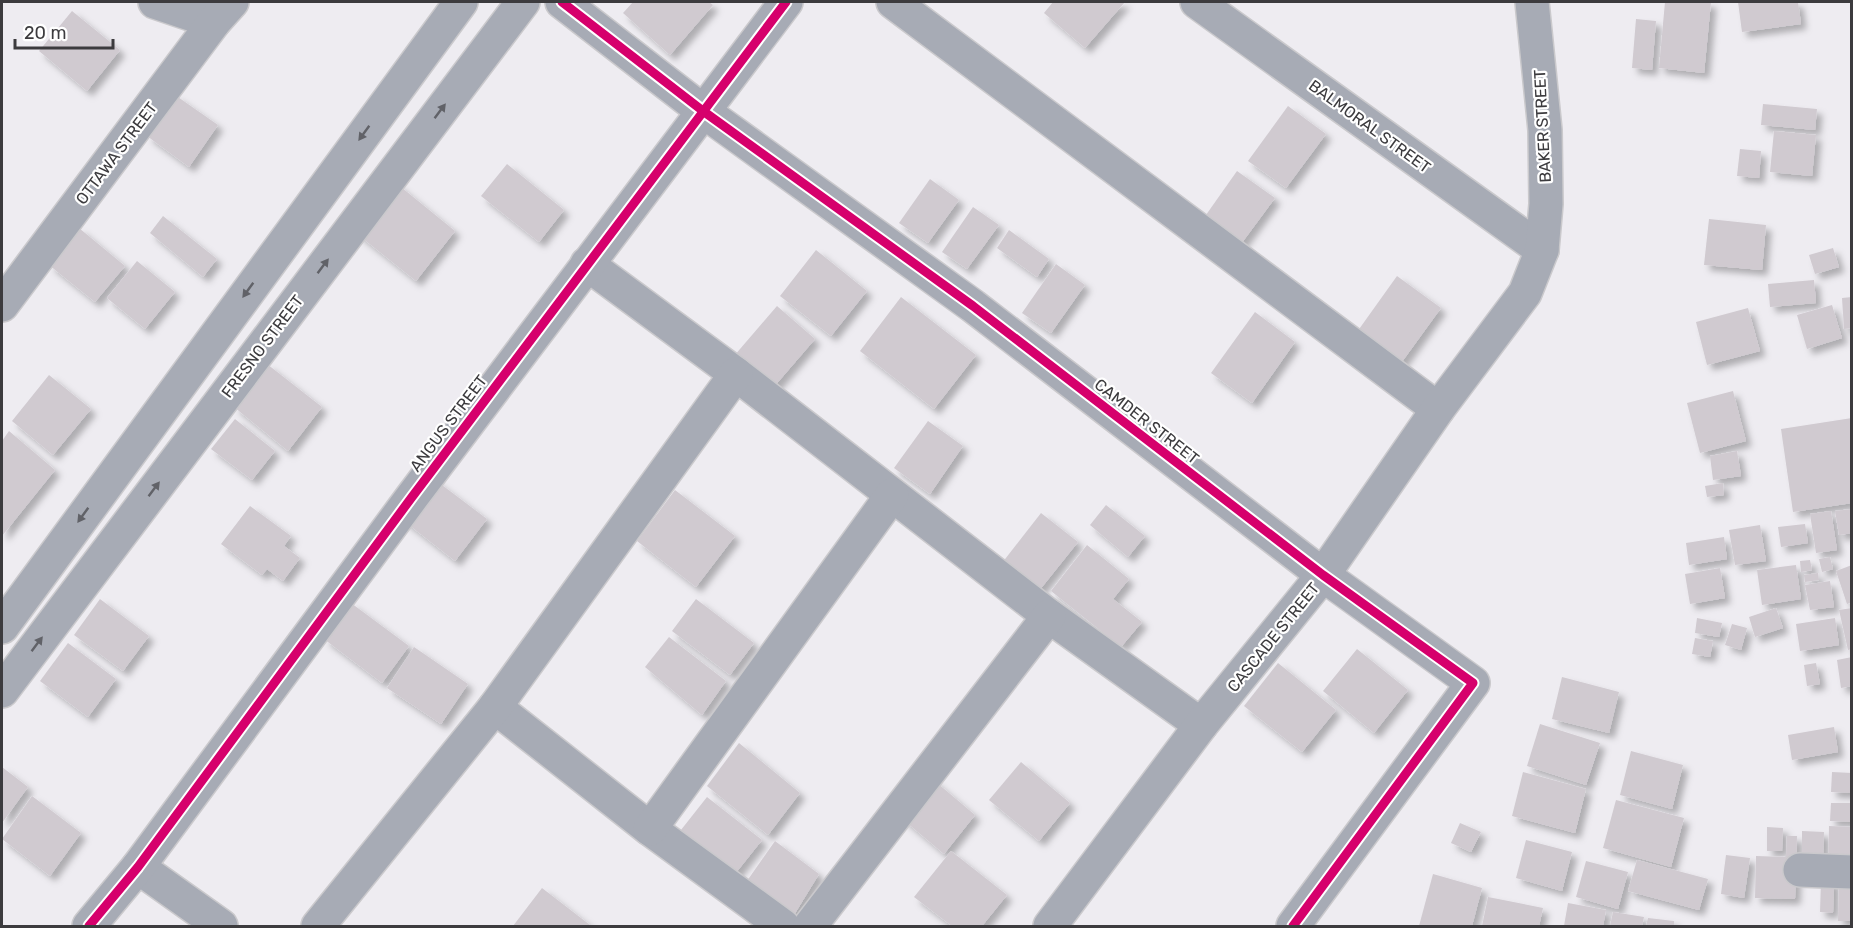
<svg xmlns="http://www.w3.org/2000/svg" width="1853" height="928" viewBox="0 0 1853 928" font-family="Rubik,sans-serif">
<defs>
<filter id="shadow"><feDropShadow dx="5.5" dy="5.5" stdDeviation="3" flood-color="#0004"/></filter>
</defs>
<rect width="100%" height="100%" fill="#eeecf1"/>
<g fill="#d0cad0" filter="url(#shadow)">
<polygon points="633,2 709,2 713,5 670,55 623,13"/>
<polygon points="1053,2 1125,2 1085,48 1044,13"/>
<polygon points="1665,2 1711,2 1704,73 1659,68"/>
<polygon points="1738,2 1798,2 1801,24 1742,32"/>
<polygon points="72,11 120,50 87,91 39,51"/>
<polygon points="1636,19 1656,21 1652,70 1632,68"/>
<polygon points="175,95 218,125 189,167 147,136"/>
<polygon points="1763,104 1817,109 1815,130 1761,125"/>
<polygon points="1288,106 1326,134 1286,188 1248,161"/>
<polygon points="1774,131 1816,135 1812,176 1770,172"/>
<polygon points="1740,149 1761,151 1759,178 1737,176"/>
<polygon points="507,164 564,210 539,242 481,196"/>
<polygon points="1237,171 1275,198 1238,248 1201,222"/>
<polygon points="930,179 959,200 928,243 899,223"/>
<polygon points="396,183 455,231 416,281 356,233"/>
<polygon points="973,207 999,225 967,269 942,252"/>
<polygon points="163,216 217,259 203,277 150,233"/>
<polygon points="1709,219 1766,225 1762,270 1704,265"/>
<polygon points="79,228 125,266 95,302 49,265"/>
<polygon points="1009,230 1049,259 1037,277 997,248"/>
<polygon points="1833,248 1839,267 1815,274 1809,255"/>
<polygon points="816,250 867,291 831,336 780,296"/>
<polygon points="137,261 175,292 145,329 107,298"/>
<polygon points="1056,264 1085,285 1051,333 1022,313"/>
<polygon points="1397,276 1441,308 1396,370 1352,339"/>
<polygon points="1814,280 1816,303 1770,307 1768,284"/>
<polygon points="901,297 976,355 934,409 860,351"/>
<polygon points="1852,297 1852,328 1844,329 1842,298"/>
<polygon points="1832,305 1842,338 1807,349 1797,315"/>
<polygon points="777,306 815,339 772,389 734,356"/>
<polygon points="1748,308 1760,351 1707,365 1696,322"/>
<polygon points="1255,312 1295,342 1252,403 1211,373"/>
<polygon points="267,364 322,407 288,451 234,407"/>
<polygon points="49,375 91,409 53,455 12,421"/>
<polygon points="1733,391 1746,441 1700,453 1687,403"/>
<polygon points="1852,418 1852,503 1793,512 1781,429"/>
<polygon points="235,419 275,451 252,480 211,449"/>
<polygon points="928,421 963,446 930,494 894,468"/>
<polygon points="9,431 55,470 2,536 2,441"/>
<polygon points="1737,451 1741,476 1713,480 1710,456"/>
<polygon points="430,476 487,519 455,561 399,517"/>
<polygon points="1723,483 1724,495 1707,497 1705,486"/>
<polygon points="675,490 735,536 696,587 637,541"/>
<polygon points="1106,505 1145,536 1128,557 1090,525"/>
<polygon points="250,506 291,536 284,546 300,558 283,581 267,569 262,575 221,544"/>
<polygon points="1852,509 1852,533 1839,535 1835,511"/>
<polygon points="1831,511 1837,550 1816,553 1810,514"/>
<polygon points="1041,513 1078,542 1038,592 1002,563"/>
<polygon points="1805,524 1808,543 1781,547 1778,527"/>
<polygon points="1760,525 1766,561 1735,565 1729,530"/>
<polygon points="1724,537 1727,559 1689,565 1686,543"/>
<polygon points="1087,545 1129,579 1113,599 1142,622 1121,647 1051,591"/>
<polygon points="1830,557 1833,569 1822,572 1819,559"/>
<polygon points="1810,560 1812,570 1801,572 1800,561"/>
<polygon points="1796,565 1801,599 1762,605 1757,570"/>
<polygon points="1852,565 1852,602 1847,604 1836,571"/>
<polygon points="1720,568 1725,598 1690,604 1685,574"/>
<polygon points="1818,573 1819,580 1805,582 1804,575"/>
<polygon points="1830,581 1834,607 1810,610 1805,585"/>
<polygon points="100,599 149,636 123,671 74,635"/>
<polygon points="696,599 754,643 730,675 672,631"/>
<polygon points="351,603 409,646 382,683 324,639"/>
<polygon points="1776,608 1783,628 1755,637 1749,617"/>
<polygon points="1852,608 1852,649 1848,650 1839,610"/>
<polygon points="1697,618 1722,623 1719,637 1695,633"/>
<polygon points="1835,618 1839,645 1800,651 1796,624"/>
<polygon points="1732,624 1747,628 1741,650 1725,645"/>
<polygon points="669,637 726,681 702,715 645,667"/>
<polygon points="1695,638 1713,641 1710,657 1692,654"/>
<polygon points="68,643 116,679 88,717 40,681"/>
<polygon points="414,647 468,684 441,724 387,688"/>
<polygon points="1357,649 1408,690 1374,733 1323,691"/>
<polygon points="1852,657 1852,686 1841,688 1837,660"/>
<polygon points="1278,663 1336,710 1302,752 1244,706"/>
<polygon points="1816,663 1820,684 1807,686 1804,665"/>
<polygon points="1562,677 1619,692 1609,733 1552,719"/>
<polygon points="1540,724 1600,743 1586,785 1527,766"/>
<polygon points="1834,727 1838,752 1792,760 1788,735"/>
<polygon points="739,743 800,793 768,835 707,786"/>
<polygon points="1631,751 1683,765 1672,809 1620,795"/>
<polygon points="1021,762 1070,803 1039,841 989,800"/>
<polygon points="2,767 28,787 2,823"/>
<polygon points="1523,772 1586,789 1575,833 1512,816"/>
<polygon points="1832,772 1852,773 1852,793 1831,792"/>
<polygon points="930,777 975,815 944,854 899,816"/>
<polygon points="32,796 81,833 50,876 2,839"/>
<polygon points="707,797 762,840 731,879 677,835"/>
<polygon points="1616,800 1684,818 1671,867 1603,848"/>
<polygon points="1831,803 1852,803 1852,822 1830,821"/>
<polygon points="1460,823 1481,832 1471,852 1451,843"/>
<polygon points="1829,826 1852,827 1852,870 1828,869"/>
<polygon points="1767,827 1783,828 1782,851 1767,851"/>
<polygon points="1802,831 1824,832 1823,859 1802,858"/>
<polygon points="1787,836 1797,836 1795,899 1755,898 1756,856 1786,857"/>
<polygon points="1526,840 1572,852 1562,891 1516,878"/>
<polygon points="775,841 819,874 789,923 742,888"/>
<polygon points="951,851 1007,895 982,926 952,926 914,897"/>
<polygon points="1726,855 1750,858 1744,898 1721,894"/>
<polygon points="1637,860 1708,879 1699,910 1628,891"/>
<polygon points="1586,861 1628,872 1618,909 1576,897"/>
<polygon points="1433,874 1482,888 1472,926 1419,926"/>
<polygon points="1839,878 1852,879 1852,921 1838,921"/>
<polygon points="1821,880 1834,880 1833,913 1820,912"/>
<polygon points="542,888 590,925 589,926 513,926"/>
<polygon points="1488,897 1543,908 1539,926 1482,926"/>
<polygon points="1568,903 1606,910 1603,926 1564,926"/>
<polygon points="1613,912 1644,917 1642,926 1610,926"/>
<polygon points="1648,918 1674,921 1674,926 1646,926"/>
</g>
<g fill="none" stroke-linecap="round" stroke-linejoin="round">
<defs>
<g id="minor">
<polyline points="155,2 214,22"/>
<polyline points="562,2 703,111 973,306 1323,575 1473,683 1293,926"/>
<polyline points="893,2 1438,409"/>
<polyline points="1197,2 1542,250"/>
<polyline points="587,264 736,374 1049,616 1201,725"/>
<polyline points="2,305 214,22 232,2"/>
<polyline points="2,627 461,2"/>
<polyline points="2,691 523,2"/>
<polyline points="495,707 650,829 783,926"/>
<polyline points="650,829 892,495"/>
<polyline points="138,867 221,926"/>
<polyline points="1800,870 1852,872"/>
<polyline points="89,926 138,867 412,497 786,2"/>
<polyline points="318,926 495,707 736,374"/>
<polyline points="810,926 1049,616"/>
<polyline points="1050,926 1201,725 1323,575 1438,409 1525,293 1542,250 1546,204 1545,130 1532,2"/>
</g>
</defs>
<use href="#minor" stroke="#cac9cc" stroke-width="36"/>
<use href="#minor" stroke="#a7abb5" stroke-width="33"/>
<defs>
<g id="cycleway">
<polyline points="562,2 703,111 973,306 1323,575 1473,683 1293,926"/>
<polyline points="89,926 138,867 412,497 786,2"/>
</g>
</defs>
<use href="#cycleway" stroke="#fff" stroke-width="13"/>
<use href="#cycleway" stroke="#d6006c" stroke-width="9"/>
</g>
<defs><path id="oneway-solid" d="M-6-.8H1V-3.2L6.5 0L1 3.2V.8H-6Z" transform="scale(1.5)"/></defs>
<g fill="#616268">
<use href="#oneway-solid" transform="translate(440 111) rotate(-53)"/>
<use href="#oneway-solid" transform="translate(364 133) rotate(126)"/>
<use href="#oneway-solid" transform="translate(323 266) rotate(-53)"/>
<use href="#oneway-solid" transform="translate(248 290) rotate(126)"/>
<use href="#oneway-solid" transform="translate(154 489) rotate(-53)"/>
<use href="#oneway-solid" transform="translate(83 515) rotate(126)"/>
<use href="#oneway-solid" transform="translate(37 644) rotate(-53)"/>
</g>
<g text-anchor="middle" stroke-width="4.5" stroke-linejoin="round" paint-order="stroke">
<g font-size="16" fill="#3c3b3e" stroke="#fff">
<text transform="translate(1370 126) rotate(36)" y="6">BALMORAL STREET</text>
<text transform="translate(1542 126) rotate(-93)" y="6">BAKER STREET</text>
<text transform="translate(116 153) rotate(-53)" y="6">OTTAWA STREET</text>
<text transform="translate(262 346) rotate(-53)" y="6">FRESNO STREET</text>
<text transform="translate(1147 421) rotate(38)" y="6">CAMDER STREET</text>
<text transform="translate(448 423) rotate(-53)" y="6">ANGUS STREET</text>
<text transform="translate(1273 637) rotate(-51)" y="6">CASCADE STREET</text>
</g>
</g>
<rect width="1853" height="928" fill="none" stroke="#3c3b3e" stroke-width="6"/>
<path d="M15 39v9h98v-9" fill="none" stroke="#3c3b3e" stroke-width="3"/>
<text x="24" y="39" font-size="18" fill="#3c3b3e" stroke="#ffffff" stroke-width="4.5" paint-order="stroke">20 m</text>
</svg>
